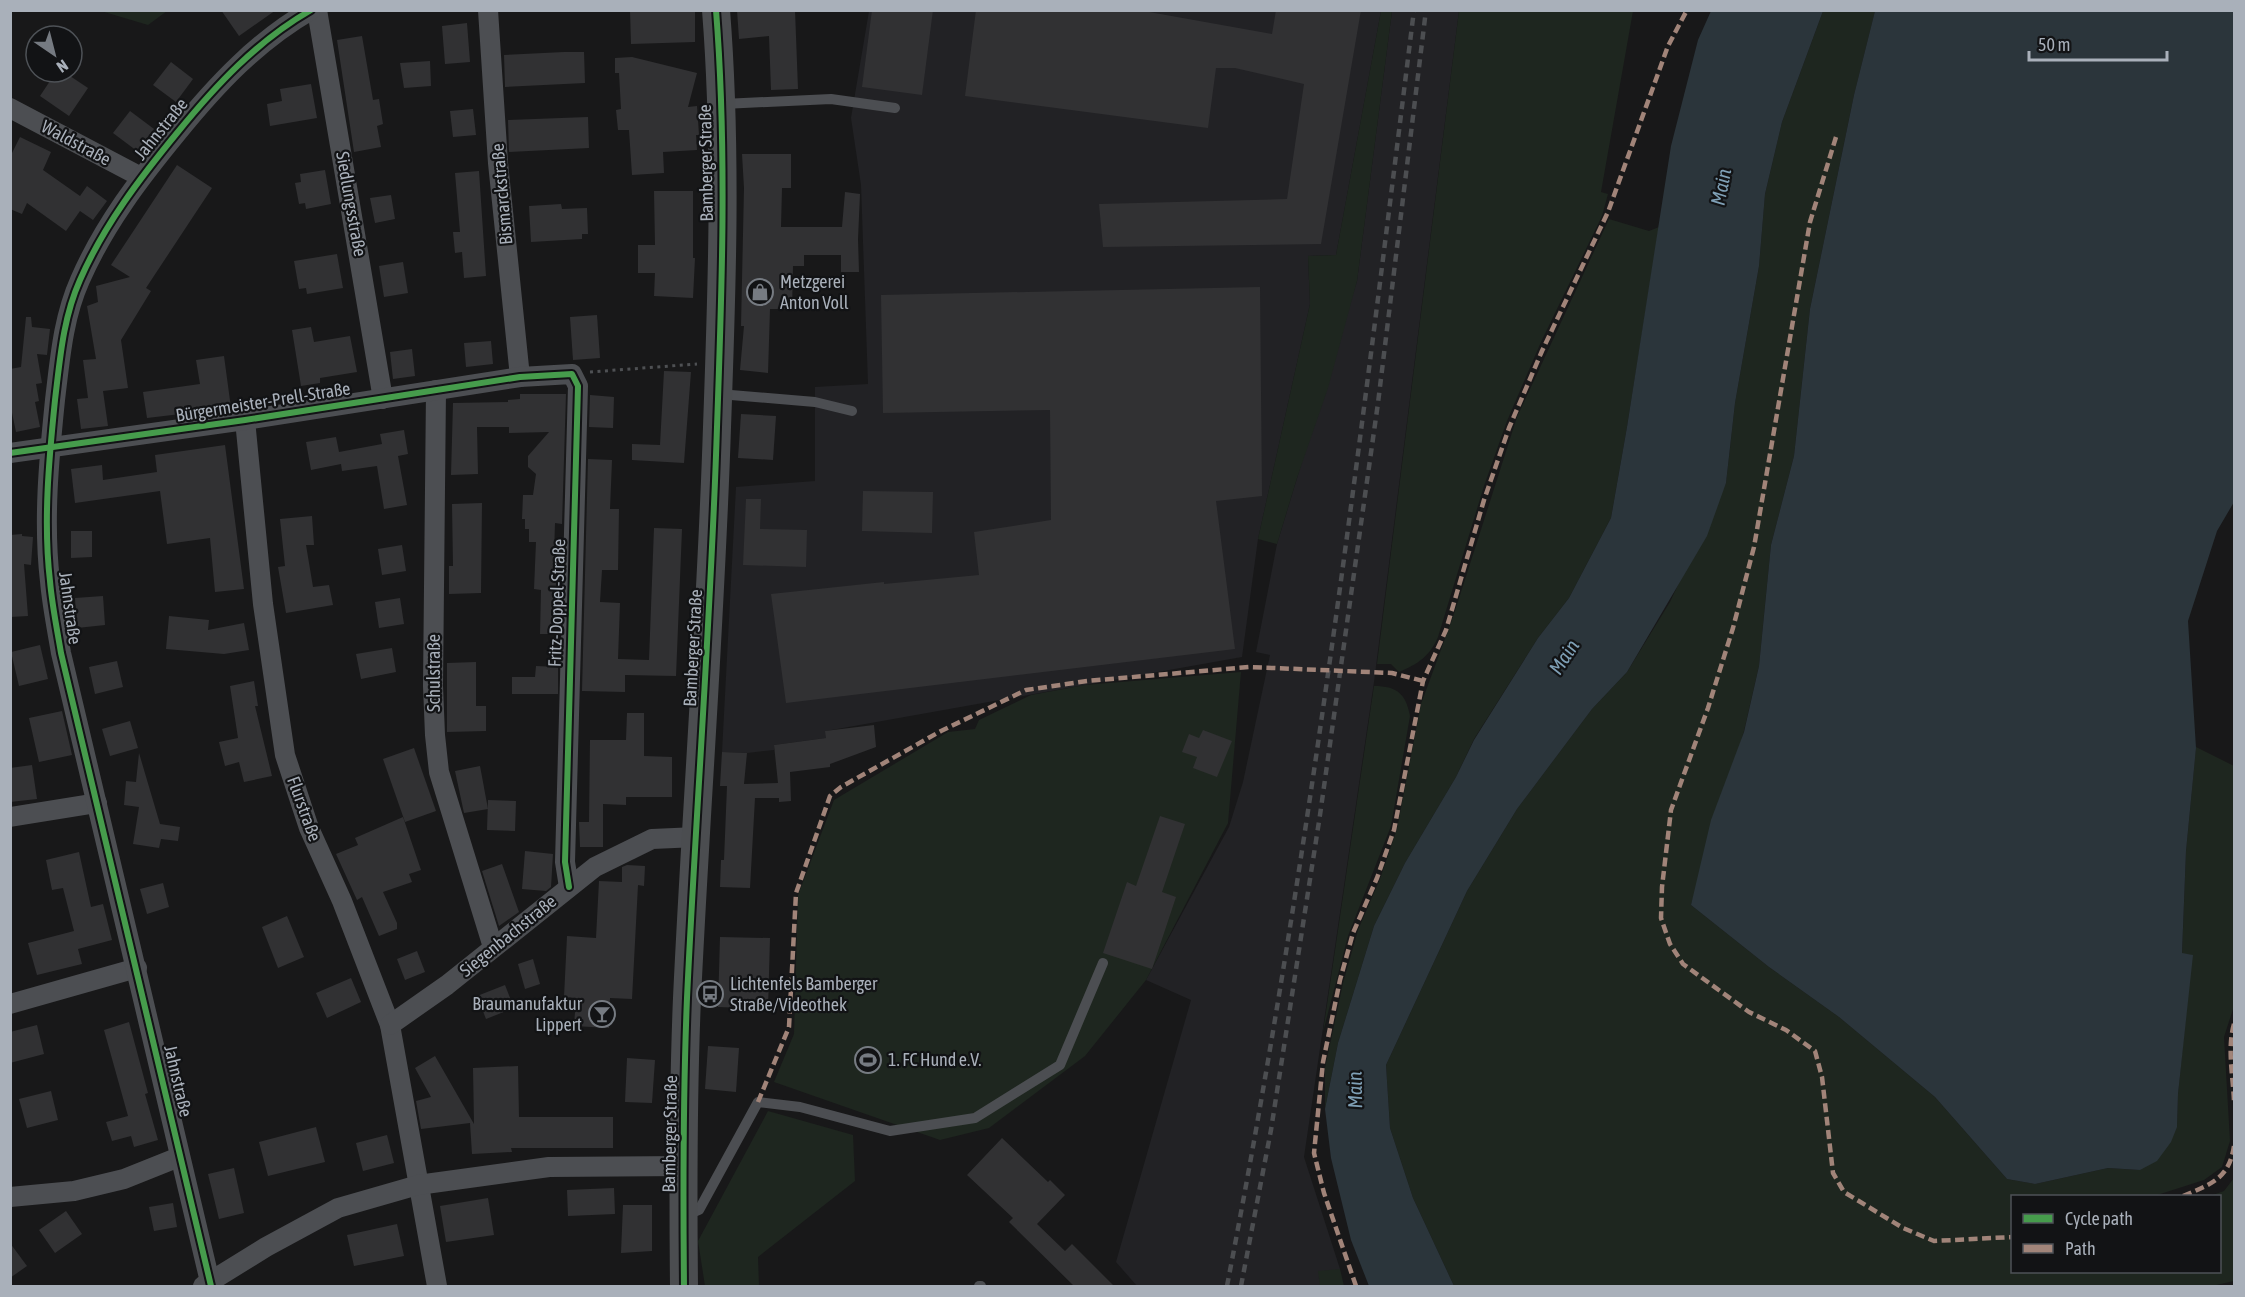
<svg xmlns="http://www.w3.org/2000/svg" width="2245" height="1297" viewBox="0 0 2245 1297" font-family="'Asap Condensed',sans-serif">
<rect width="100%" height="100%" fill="#181819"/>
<g fill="#222225">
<polygon points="869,11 1381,11 1336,255 1308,256 1310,304 1258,539 1242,657 826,731 826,738 774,745 774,750 747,753 722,752 736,487 815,481 815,387 868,384 861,185 851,118"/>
<polygon points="1392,11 1459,11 1374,682 1304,1157 1340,1269 1339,1286 1137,1286 1116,1262 1191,1000 1146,980 1229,827 1243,782 1270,655 1256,652 1277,544 1357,281"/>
</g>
<g fill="#1e261f">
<polygon points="101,11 167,11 148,25"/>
<polygon points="1381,11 1392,11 1357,281 1328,388 1297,478 1277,544 1258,539 1310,304 1308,256 1336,255"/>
<path d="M1459,11H1633L1601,192L1608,194L1602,216L1541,342L1507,421L1484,486L1438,637C1430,656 1418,664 1399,672L1391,664H1377Z"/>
<polygon points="1823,11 1875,11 1854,95 1810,309 1794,456 1771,545 1759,666 1744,731 1691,905 1769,967 1839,1017 1935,1097 2007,1179 2035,1184 2108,1168 2140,1170 2177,1126 2178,1094 2192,955 2182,954 2186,851 2196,747 2234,766 2234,1006 2224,1037 2230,1141 2222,1167 2204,1180 2154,1196 2012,1196 2012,1272 2220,1272 2220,1196 2210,1196 2224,1191 2234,1178 2234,1281 2212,1286 1454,1286 1413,1198 1390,1128 1386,1065 1467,891 1517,809 1592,709 1627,672 1670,602 1726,483 1735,403 1759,266 1765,194 1782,122"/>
<polygon points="1609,219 1649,231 1659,227 1627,427 1611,518 1569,598 1538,638 1474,739 1456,777 1405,863 1374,926 1338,1043 1325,1109 1325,1068 1343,983 1358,930 1380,879 1397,829 1421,704 1453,617 1517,417"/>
<polygon points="1241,672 1228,823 1146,980 1085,1056 989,1128 940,1140 774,1082 794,1034 798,895 834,800 948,732 975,729 979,720 1031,695 1085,685"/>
<path d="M1374,686C1397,686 1406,694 1410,716L1391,826L1348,936L1323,1032Z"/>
<polygon points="768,1111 853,1135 855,1181 758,1257 759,1286 705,1286 698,1241"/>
<polygon points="1340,1269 1344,1286 1320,1286 1318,1271"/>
</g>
<g fill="#2b353b">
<polygon points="1711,11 1823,11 1782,122 1765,194 1759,266 1735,403 1726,483 1707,536 1627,672 1592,709 1517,809 1467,891 1386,1065 1390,1128 1413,1198 1454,1286 1369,1286 1351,1240 1331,1158 1325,1109 1338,1043 1374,926 1405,863 1456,777 1474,740 1538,638 1569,598 1611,518 1627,427 1671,146 1698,40"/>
<polygon points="1875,11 2234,11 2234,502 2217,531 2188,621 2196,748 2186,851 2182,953 2193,955 2178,1094 2177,1127 2171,1142 2157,1161 2140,1170 2108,1168 2035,1184 2007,1179 1935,1097 1839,1017 1769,967 1691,905 1711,820 1744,732 1759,666 1771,545 1794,456 1810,309 1854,95"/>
</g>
<g fill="#313133">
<polygon points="221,10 276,10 239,36"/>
<polygon points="630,10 695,10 695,42 631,44"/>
<polygon points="737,10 795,10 798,89 771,90 769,36 739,39"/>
<polygon points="872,10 933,10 922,95 862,87"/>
<polygon points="976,10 1138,10 1272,34 1276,10 1361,10 1321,244 1103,247 1099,204 1287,199 1304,84 1235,68 1216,68 1208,128 965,96"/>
<polygon points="467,23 470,62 445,64 442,26"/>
<polygon points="362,36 373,100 379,99 383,124 377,126 381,147 354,152 337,40"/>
<polygon points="564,52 584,52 585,83 505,87 504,55"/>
<polygon points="632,57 697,73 688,107 697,106 699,135 696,135 697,150 663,152 664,173 632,175 629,130 618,130 616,110 621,109 619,73 615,73 615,58"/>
<polygon points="430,61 431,86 404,88 400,63"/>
<polygon points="171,62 193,79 176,102 153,85"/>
<polygon points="56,72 64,72 88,88 69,116 40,96"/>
<polygon points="311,84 317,118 270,126 267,104 282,101 280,89"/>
<polygon points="473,109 476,135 453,137 450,111"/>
<polygon points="130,111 154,129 137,151 113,133"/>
<polygon points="588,117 589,148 509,152 508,120"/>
<polygon points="20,137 51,152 43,170 80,196 87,186 107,201 93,220 80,211 66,231 27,203 22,214 10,209 10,157"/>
<polygon points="742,154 791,154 791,188 782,188 781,227 842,227 845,192 860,194 858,239 859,272 841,272 841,255 804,255 804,266 793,266 792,309 770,309 768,373 740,370 744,326 741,326 744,188"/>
<polygon points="177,165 212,188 146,288 151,291 121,340 128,388 103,391 108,426 81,429 77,399 88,398 83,360 96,359 87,306 98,302 96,286 130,277 111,265"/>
<polygon points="325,170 331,204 306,209 305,203 299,204 295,183 301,182 300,174"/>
<polygon points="479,171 486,276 464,278 462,252 455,253 453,232 460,232 455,173"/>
<polygon points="654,191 693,191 693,258 695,258 693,298 654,296 655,273 638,273 638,245 655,245"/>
<polygon points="391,195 395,219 375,223 370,198"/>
<polygon points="561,204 562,209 587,208 588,234 582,234 582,239 531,242 529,206"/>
<polygon points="337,254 343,288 307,294 306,288 299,289 294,261"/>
<polygon points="403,262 408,293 384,297 379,266"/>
<polygon points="1260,287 1262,496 1216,501 1235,649 786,703 771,594 884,582 884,584 979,575 974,532 1051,520 1050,410 883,413 881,295"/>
<polygon points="597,315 600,358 573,360 570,317"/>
<polygon points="26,317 31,317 32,327 50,329 47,355 37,354 42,383 36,384 39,401 35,402 40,427 16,432 10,403 10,369 21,367"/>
<polygon points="311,327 314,342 350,336 357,372 320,378 320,383 301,386 292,330"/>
<polygon points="491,341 493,364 466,367 464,343"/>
<polygon points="412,349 415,376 393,379 390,352"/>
<polygon points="224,356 231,408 147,418 143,392 200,384 196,360"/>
<polygon points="664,371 691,372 684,463 632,460 632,444 660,445"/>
<polygon points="520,394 566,394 562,524 555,523 554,554 561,554 559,634 540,634 541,590 534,589 536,542 529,542 529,529 525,529 525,519 522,519 523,495 533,495 536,474 528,467 528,456 549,432 509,433 509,427 477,427 478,474 451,475 453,403 508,402 508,400 520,399"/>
<polygon points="590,395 614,397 613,428 589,427"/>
<polygon points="741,414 776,416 773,460 738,458"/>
<polygon points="404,430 408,454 398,456 407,505 384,509 377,466 342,471 341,464 311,470 306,442 336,437 339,452 382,444 380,434"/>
<polygon points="225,445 244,589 215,592 210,538 167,544 160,491 75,503 71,469 102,465 103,480 157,472 155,455"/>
<polygon points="588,459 612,460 610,509 619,509 618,570 602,570 600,602 620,603 618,659 649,660 654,528 682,529 676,676 625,675 625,692 582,691"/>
<polygon points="863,491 933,492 932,533 862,531"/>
<polygon points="746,499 761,499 760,529 807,530 806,567 743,565"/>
<polygon points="482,503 481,593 449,594 449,566 453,566 452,504"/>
<polygon points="312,516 314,545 306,545 313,587 329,585 333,605 286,613 278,567 285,566 280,519"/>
<polygon points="71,531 92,531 92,557 71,558"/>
<polygon points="22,534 22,536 33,537 31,565 24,564 28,616 10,617 10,535"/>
<polygon points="402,545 406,571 382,575 378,549"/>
<polygon points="103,596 105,625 77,628 75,598"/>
<polygon points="400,598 404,624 379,628 375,602"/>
<polygon points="169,616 209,620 208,630 244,623 249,650 224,654 166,649"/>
<polygon points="40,645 48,679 19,686 11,652"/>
<polygon points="392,648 396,672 361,679 356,654"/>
<polygon points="117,661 123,687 95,694 89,667"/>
<polygon points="476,662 476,706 486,706 486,731 447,732 447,663"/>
<polygon points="536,666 558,667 558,694 512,694 512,677 535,677"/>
<polygon points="254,681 258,706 255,706 272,776 244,782 239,762 225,766 219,742 238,738 230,686"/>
<polygon points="62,711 72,755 39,762 29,718"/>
<polygon points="627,713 644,713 644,756 672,757 672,797 626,797 626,805 603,804 603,847 580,847 579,822 589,822 590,740 626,740"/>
<polygon points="130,721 138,748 110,756 102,729"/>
<polygon points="874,725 876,747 830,764 830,767 790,772 791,801 779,802 779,798 755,798 750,888 720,887 721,860 724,860 727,786 720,786 722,752 747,753 744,784 778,783 774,745 826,738 825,731"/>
<polygon points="1203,730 1232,741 1217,777 1193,768 1197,757 1182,752 1189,734 1199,738"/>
<polygon points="414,748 436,811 405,822 383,759"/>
<polygon points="139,753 160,824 180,827 178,841 161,839 159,848 133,844 139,807 124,805 126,781 136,782"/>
<polygon points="32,765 37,799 10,802 10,768"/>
<polygon points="480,766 488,809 464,813 455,771"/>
<polygon points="488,800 516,801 515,831 487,830"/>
<polygon points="1160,816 1185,824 1162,892 1176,897 1152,969 1103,953 1127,882 1136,886"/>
<polygon points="403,817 421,870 409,874 412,882 383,892 397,923 397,929 379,936 362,897 357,900 336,854 358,845 355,838"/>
<polygon points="525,851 553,854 551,887 546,891 522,889"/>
<polygon points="79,852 91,907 103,904 112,940 78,949 82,964 37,975 28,943 74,931 63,888 52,890 46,860"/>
<polygon points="502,864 519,912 499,926 482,871"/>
<polygon points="627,865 645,866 644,886 638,885 632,999 610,998 609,1028 574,1026 576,998 564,997 567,936 596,938 599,881 622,882 622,867"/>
<polygon points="163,883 169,907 147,914 140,889"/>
<polygon points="287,916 304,957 278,968 262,927"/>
<polygon points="720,937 770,938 768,1009 718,1007"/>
<polygon points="417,951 425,972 405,980 397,959"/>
<polygon points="533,959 540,984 525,989 518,964"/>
<polygon points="351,978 361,1002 327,1018 316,993"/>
<polygon points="505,985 514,1008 486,1019 477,996"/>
<polygon points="129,1022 148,1093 145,1094 158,1140 134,1147 131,1136 112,1141 106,1122 128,1116 104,1030"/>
<polygon points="37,1025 44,1054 10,1063 10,1032"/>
<polygon points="708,1046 739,1048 736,1092 705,1089"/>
<polygon points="435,1056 474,1124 473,1068 518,1066 519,1117 613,1117 613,1148 511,1148 512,1152 472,1154 470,1123 421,1129 416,1101 431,1097 415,1068"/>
<polygon points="627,1058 655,1060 652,1103 625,1102"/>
<polygon points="51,1091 58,1120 27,1128 19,1099"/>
<polygon points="316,1127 325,1162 268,1176 259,1142"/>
<polygon points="387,1135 394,1163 363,1171 356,1143"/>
<polygon points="1002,1138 1048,1182 1050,1180 1065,1195 1037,1224 1065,1251 1072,1244 1115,1287 1075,1287 1009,1222 1013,1218 967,1175"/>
<polygon points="234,1168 244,1213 219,1219 208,1174"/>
<polygon points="614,1188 615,1214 568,1216 567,1190"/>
<polygon points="488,1198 494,1235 446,1242 440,1206"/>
<polygon points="173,1203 177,1227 154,1231 149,1207"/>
<polygon points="623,1205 652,1205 652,1251 621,1253"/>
<polygon points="66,1211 82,1234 55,1253 39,1230"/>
<polygon points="397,1224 404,1256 354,1266 347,1235"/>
<polygon points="10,1243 27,1266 10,1278"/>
</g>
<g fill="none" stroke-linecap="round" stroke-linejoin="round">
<polyline stroke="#4e5053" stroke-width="3" stroke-dasharray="3 4.5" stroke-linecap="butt" points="590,372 697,364"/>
<g stroke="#4c4e52" stroke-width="10">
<polyline points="723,104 831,99 895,108"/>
<polyline points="719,394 815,402 852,411"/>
<polyline points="687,1215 699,1210 758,1102 800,1107 890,1131 975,1118 1060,1065 1103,963"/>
<polyline points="979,1286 981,1286"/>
</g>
<g stroke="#4c4e52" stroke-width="20">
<polyline points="317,10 383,399"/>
<polyline points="488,10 498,163 520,377"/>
<polyline points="10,108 141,177"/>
<polyline points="436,390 433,686 435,735 439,772 493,947"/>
<polyline points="245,420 263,604 285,755 309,828 342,901 390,1025 437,1286"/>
<polyline points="10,453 245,420 520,377 572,374 578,386 565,862 569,887"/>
<polyline points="10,817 97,803"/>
<polyline points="10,1004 137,968"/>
<polyline points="390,1025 447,985 595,867 652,839 697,837"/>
<polyline points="10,1197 74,1191 124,1179 179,1157"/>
<polyline points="203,1286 266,1247 338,1208 418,1185 549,1167 684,1166"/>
<path d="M211,1286L61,653C57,629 52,605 50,581C43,521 49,459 55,400C60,359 63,318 80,280C104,225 140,178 177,133C216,85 257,41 311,10"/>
</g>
<path stroke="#4b4d50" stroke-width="28" d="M684,1286C683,1190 683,1094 687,998C696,808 711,618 717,427C722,289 727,149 716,10"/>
<g stroke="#4c4e51" stroke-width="4.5" stroke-dasharray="8 6" stroke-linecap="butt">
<path d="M1227,1286C1309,864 1361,437 1414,10"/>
<polyline points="1241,1286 1271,1130 1320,815 1378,403 1426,10"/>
</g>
<g stroke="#a18479" stroke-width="4.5" stroke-dasharray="9 4.5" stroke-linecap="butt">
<polyline points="1836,137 1810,222 1754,547 1733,628 1708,708 1671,810 1662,887 1661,918 1670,944 1683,964 1749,1012 1786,1030 1815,1051 1822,1077 1833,1173 1844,1192 1903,1228 1934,1241 2012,1237"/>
<path d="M2234,1024C2227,1048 2233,1076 2234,1101"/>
<polyline points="758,1102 789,1027 796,893 830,796 841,787 941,731 1026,690 1087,681 1249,667 1392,673 1423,681"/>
<path d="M2183,1196C2211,1184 2229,1179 2234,1146"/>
<polyline points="1356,1286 1324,1193 1314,1153 1323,1062 1340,980 1353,933 1377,878 1394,830 1423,681 1446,630 1484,500 1509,428 1542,351 1608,212 1668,46 1687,10"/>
</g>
<defs>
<g id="cycleway">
<polyline points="10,453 245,420 520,377 572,374 578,386 565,862 569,887"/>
<path d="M211,1286L61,653C57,629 52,605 50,581C43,521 49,459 55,400C60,359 63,318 80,280C104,225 140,178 177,133C216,85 257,41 311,10"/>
<path d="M684,1286C683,1190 683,1094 687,998C696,808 711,618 717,427C722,289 727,149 716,10"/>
</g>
</defs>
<use href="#cycleway" stroke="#121315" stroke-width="10"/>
<use href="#cycleway" stroke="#469c4c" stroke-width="6"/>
</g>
<defs>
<symbol id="shop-ring" viewBox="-11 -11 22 22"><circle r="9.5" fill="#121315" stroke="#767b82" stroke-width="1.5"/><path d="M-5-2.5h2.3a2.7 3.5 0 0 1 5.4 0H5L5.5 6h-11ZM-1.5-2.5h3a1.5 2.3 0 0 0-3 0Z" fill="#767b82"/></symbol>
<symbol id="bus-ring" viewBox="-11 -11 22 22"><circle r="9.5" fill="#121315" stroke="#767b82" stroke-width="1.5"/><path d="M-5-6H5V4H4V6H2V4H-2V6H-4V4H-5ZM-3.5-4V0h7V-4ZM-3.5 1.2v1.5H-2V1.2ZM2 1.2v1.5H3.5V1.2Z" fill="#767b82"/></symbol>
<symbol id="bar-ring" viewBox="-11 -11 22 22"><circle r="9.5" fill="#121315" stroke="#767b82" stroke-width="1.5"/><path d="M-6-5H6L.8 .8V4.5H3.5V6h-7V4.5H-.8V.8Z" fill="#767b82"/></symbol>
<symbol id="stadium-ring" viewBox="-11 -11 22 22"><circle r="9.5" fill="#121315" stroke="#767b82" stroke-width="1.5"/><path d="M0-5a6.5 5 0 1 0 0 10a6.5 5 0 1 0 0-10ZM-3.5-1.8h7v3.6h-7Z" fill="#767b82"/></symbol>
</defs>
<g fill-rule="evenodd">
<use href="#shop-ring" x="745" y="277" width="30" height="30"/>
<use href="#bus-ring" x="695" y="979" width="30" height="30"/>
<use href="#bar-ring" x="587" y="999" width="30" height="30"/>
<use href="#stadium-ring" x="853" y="1045" width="30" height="30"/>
</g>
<g text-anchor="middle" stroke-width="4.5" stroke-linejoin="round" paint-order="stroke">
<g font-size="18" fill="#a9b0ba" stroke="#121315">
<text transform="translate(161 129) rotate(-51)" y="6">Jahnstraße</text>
<text transform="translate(76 143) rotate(28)" y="6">Waldstraße</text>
<text transform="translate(706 163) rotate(-91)" y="6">Bamberger Straße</text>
<text transform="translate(502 194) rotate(-95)" y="6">Bismarckstraße</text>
<text transform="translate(351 204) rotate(80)" y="6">Siedlungsstraße</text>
<text transform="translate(263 402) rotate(-9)" y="6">Bürgermeister-Prell-Straße</text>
<text transform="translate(557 603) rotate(-88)" y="6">Fritz-Doppel-Straße</text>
<text transform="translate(70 608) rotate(82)" y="6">Jahnstraße</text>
<text transform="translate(693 648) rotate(-87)" y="6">Bamberger Straße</text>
<text transform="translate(434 673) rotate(-90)" y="6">Schulstraße</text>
<text transform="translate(304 809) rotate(70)" y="6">Flurstraße</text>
<text transform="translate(508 936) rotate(-39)" y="6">Siegenbachstraße</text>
<text transform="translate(178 1081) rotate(77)" y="6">Jahnstraße</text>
<text transform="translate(670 1134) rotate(-89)" y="6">Bamberger Straße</text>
</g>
<g font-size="18" fill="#a9b0ba" stroke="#121315" text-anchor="start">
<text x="780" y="288">Metzgerei<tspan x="780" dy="21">Anton Voll</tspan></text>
<text x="730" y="990">Lichtenfels Bamberger<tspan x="730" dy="21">Straße/Videothek</tspan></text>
<text x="582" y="1010" text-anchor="end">Braumanufaktur<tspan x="582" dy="21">Lippert</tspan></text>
<text x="888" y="1066">1. FC Hund e.V.</text>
</g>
<g font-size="20" font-style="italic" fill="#7fa0b6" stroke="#121315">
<text transform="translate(1721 187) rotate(-79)" y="7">Main</text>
<text transform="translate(1564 657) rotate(-57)" y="7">Main</text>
<text transform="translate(1355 1090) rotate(-91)" y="7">Main</text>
</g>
</g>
<rect width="2245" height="1297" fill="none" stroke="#a9b0ba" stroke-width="24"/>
<rect x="2011" y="1195" width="210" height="78" fill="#121315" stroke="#4e5257" stroke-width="1.5"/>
<rect x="2023" y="1214" width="30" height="9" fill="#469c4c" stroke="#4e5257" stroke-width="1.5"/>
<text x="2065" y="1225" font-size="18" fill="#a9b0ba">Cycle path</text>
<rect x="2023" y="1244" width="30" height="9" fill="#a18479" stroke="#4e5257" stroke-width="1.5"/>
<text x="2065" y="1255" font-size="18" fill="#a9b0ba">Path</text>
<g transform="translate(54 54) rotate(145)"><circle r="28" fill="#121315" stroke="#4e5257" stroke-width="1.5"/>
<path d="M0-4.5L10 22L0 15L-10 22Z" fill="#767b82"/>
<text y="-9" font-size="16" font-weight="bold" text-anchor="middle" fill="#a9b0ba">N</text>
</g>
<path d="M2029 51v9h138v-9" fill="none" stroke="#a9b0ba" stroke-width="3"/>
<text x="2038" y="51" font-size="18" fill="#a9b0ba" stroke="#121315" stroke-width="4.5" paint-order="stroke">50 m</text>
</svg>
